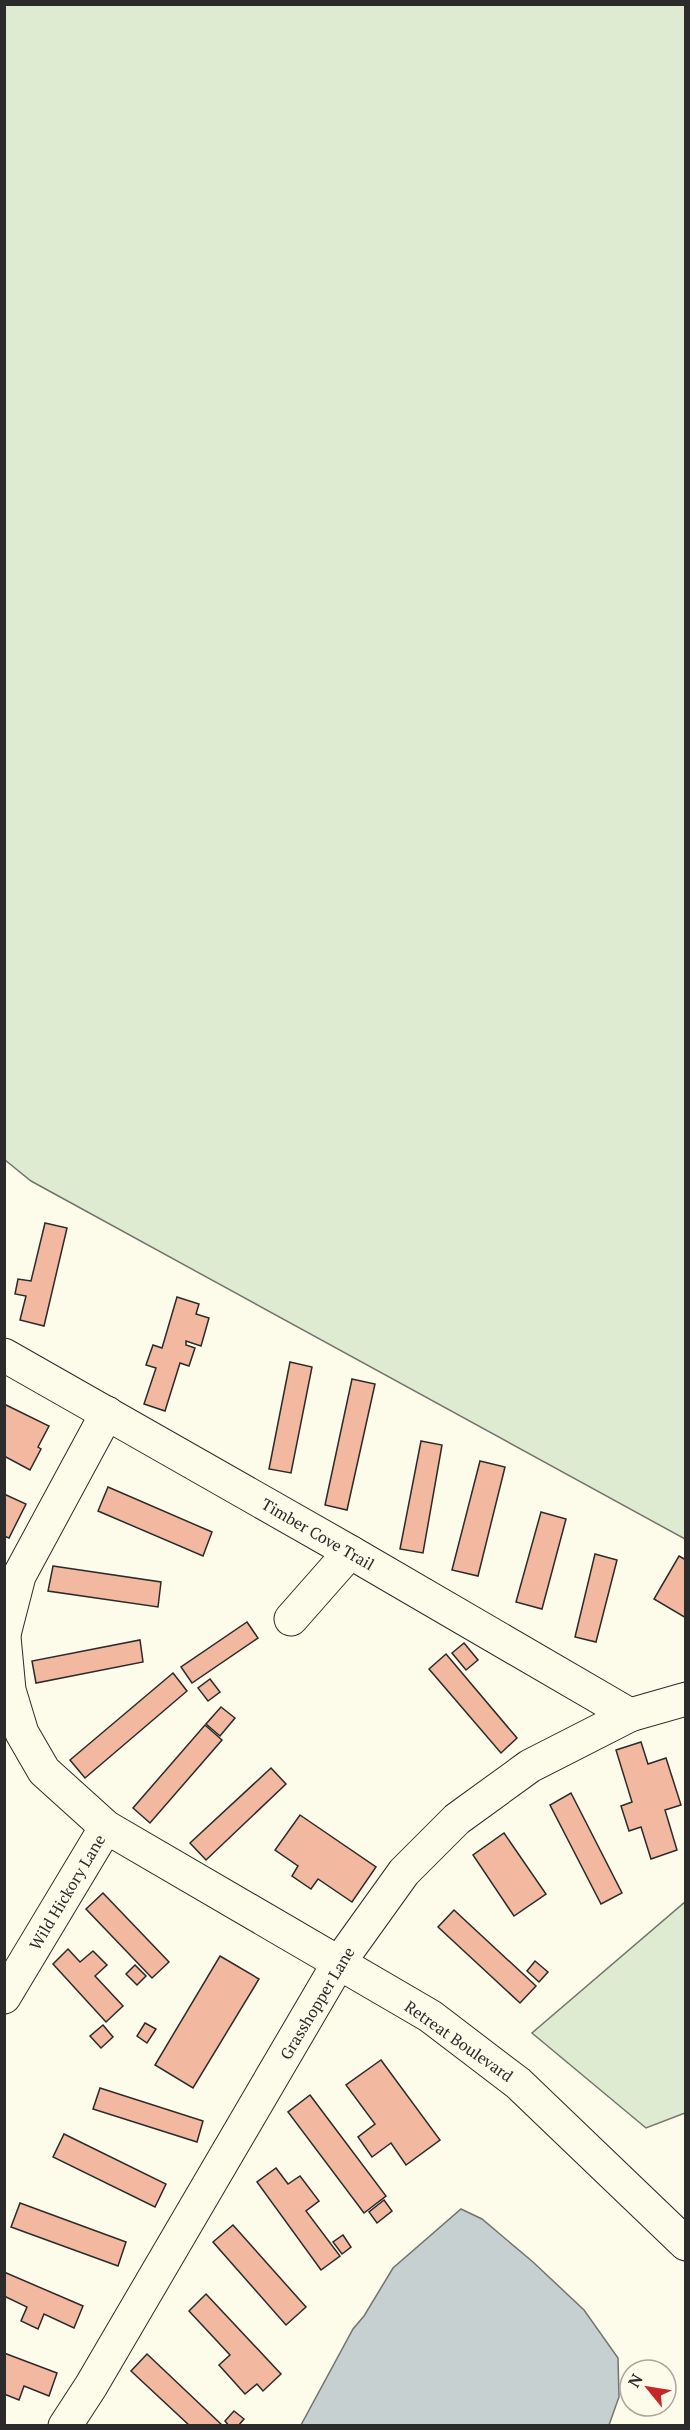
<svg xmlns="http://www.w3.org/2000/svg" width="690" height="2430" viewBox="0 0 690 2430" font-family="'PT Serif',serif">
<rect width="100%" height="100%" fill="#fdfbea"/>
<g fill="#deebd1" stroke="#74746e" stroke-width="1.5">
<polygon points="4,5 685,5 685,1539 31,1181 5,1160"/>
<polygon points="685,1902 685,2113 646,2128 532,2033"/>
</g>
<polygon fill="#c7d0d0" stroke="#74746e" stroke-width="1.5" points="461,2209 482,2219 533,2262 584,2310 618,2358 619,2397 609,2425 301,2425 353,2329 364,2316 393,2268"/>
<g fill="#f2b8a0" stroke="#2b2b2b" stroke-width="1.5">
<polygon points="45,1223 67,1228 44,1326 20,1320 26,1296 15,1294 18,1279 31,1281"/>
<polygon points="177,1297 199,1304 196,1314 209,1318 201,1346 186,1341 186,1345 195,1348 189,1366 180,1363 165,1411 144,1404 156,1368 146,1365 153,1345 162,1348"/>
<polygon points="290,1362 312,1367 291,1473 269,1469"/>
<polygon points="352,1379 375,1384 347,1510 325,1505"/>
<polygon points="4,1404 49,1426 38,1447 41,1449 30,1470 4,1456"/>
<polygon points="421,1441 442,1445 423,1553 400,1549"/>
<polygon points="480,1461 505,1467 478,1576 452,1570"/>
<polygon points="108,1487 212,1532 203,1556 98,1511"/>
<polygon points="4,1494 26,1504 9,1538 4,1536"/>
<polygon points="541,1512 566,1519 542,1609 516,1602"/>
<polygon points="595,1554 617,1560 596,1642 575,1637"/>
<polygon points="679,1556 686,1560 686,1618 654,1599"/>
<polygon points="53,1566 161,1582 158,1607 48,1591"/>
<polygon points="247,1622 258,1638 192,1683 181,1667"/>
<polygon points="140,1640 143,1662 36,1683 32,1661"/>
<polygon points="464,1643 478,1660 466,1670 452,1653"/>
<polygon points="446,1654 517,1738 501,1753 429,1669"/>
<polygon points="173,1673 187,1691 85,1778 70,1760"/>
<polygon points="210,1679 220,1692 208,1701 198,1688"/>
<polygon points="221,1707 235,1718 220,1736 206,1724"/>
<polygon points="205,1725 222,1740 150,1823 133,1808"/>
<polygon points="641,1742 648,1764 666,1758 681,1805 665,1810 677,1850 651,1859 641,1827 629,1831 621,1806 632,1802 616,1750"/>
<polygon points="271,1768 286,1784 206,1860 190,1843"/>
<polygon points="571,1793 622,1893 601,1904 550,1805"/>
<polygon points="300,1815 376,1867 352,1902 318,1879 311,1889 292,1876 298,1866 275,1850"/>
<polygon points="504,1833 546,1894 514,1916 473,1855"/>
<polygon points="103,1893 169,1962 152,1978 86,1909"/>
<polygon points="454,1910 536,1986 520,2003 438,1927"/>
<polygon points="68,1949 80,1962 93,1951 107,1965 95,1976 123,2006 106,2022 53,1964"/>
<polygon points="220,1956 259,1979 193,2088 155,2065"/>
<polygon points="535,1961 548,1972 539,1982 527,1971"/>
<polygon points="135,1965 146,1976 137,1985 126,1974"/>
<polygon points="145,2023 156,2029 147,2043 137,2036"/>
<polygon points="103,2025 113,2037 101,2048 90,2036"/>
<polygon points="381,2060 440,2140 406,2165 391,2143 372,2157 358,2137 375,2124 346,2085"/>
<polygon points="100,2088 203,2121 197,2142 93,2109"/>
<polygon points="310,2095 386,2196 364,2213 288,2112"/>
<polygon points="64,2134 166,2184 155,2207 53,2157"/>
<polygon points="276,2168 288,2184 300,2176 319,2201 306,2211 340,2256 321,2270 257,2182"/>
<polygon points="384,2200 392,2211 377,2223 369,2212"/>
<polygon points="20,2203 126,2242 118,2266 11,2227"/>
<polygon points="233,2225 306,2307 286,2325 213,2242"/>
<polygon points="343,2235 351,2247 342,2254 333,2242"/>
<polygon points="4,2272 83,2306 74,2328 44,2314 38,2329 21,2321 27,2307 4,2296"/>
<polygon points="206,2294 281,2374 263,2391 257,2384 245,2394 219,2365 230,2355 189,2311"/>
<polygon points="4,2353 57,2373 49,2396 24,2386 19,2400 4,2394"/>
<polygon points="147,2354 223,2426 190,2426 131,2371"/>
<polygon points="234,2411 244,2419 238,2426 229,2426 225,2421"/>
</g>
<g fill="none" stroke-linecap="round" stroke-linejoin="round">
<defs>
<g id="minor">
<polyline points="4,1355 350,1552 630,1715"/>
<polyline points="291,1619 350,1552"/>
<polyline points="4,1634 19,1576 107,1413"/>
<polyline points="4,1637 9,1690 22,1733 44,1771 106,1827 430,2016 518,2083 686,2244"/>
<polyline points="4,1997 106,1827"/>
<polyline points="65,2426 91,2386 338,1964 404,1872 457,1819 530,1766 630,1715 686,1699"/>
</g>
</defs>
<use href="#minor" stroke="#2b2b2b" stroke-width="35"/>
<use href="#minor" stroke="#fdfbea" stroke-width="33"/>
</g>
<g text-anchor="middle" stroke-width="4.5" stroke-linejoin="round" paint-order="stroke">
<g font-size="16" fill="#2b2b2b" stroke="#fdfbea">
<text transform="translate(318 1534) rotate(30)" y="6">Timber Cove Trail</text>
<text transform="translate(67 1892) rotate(-59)" y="6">Wild Hickory Lane</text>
<text transform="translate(317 2003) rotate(-59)" y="6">Grasshopper Lane</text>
<text transform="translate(459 2041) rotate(35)" y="6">Retreat Boulevard</text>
</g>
</g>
<rect width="690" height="2430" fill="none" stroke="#2b2b2b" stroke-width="12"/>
<g transform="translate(648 2388) rotate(300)"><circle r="28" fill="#fdfbea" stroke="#a9a89e" stroke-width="1.5"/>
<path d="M0-4.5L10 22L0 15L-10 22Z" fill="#c62828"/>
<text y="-9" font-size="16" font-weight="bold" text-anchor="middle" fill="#2b2b2b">N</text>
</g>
</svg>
